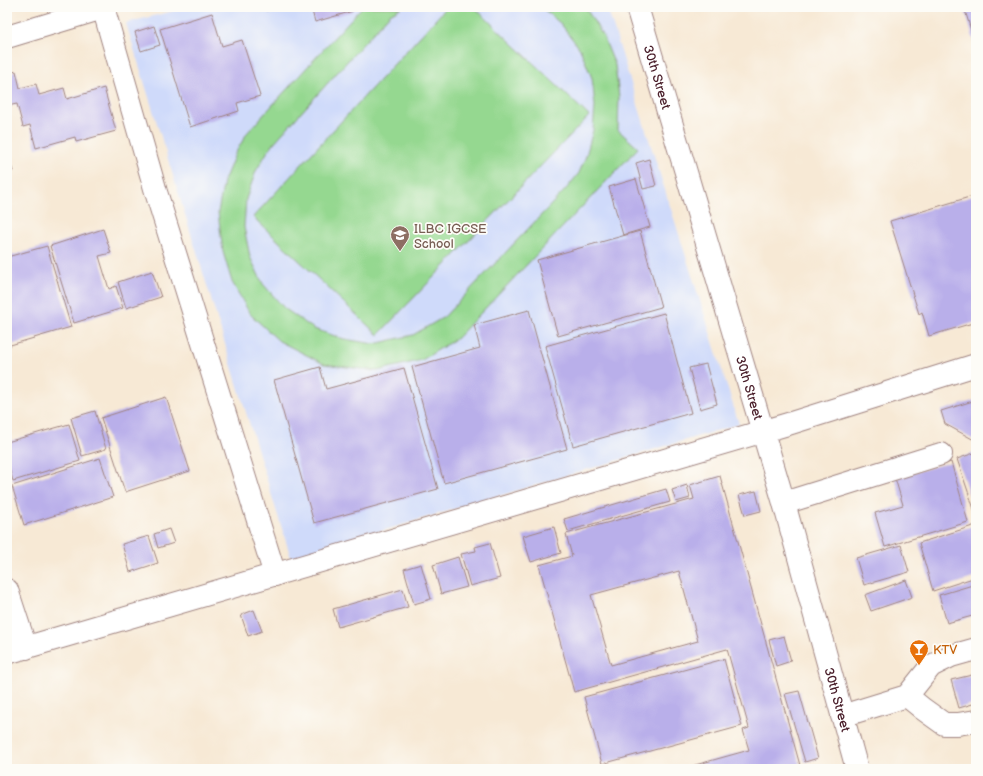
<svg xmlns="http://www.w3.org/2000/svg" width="983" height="776" viewBox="0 0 983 776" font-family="'Balsamiq Sans',sans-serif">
<rect width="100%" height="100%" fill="#fdfcf7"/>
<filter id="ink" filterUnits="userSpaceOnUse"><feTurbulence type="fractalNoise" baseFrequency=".025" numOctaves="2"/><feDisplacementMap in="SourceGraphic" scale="8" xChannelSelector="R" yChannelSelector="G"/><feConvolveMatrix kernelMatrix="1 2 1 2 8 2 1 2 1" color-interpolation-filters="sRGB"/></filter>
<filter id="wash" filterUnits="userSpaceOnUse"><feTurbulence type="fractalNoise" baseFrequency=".012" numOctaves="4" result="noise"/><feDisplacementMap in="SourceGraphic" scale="16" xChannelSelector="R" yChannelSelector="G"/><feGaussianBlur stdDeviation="0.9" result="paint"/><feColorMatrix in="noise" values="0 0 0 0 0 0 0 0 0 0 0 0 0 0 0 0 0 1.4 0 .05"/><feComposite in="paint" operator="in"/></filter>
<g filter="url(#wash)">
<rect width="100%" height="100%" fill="#f7e9d5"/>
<polygon fill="#cfdafa" points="189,7 607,7 739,424 291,558 126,23"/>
<g fill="#95d890" stroke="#707c5e">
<polygon points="362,7 402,7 390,14 271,146 256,171 246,199 244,227 250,257 263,284 284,308 314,329 344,339 374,344 413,335 444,317 567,188 579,173 586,156 593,130 595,106 592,78 580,49 561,24 541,7 584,7 587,10 603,36 615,65 619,97 618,130 638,148 457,338 422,360 377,371 324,364 279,341 250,314 232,282 223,252 218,212 224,181 235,154 247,133"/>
<polygon points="447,7 474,7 589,116 378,335 253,217"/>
</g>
<g id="blocks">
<g fill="#b9afea" fill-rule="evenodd">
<polygon points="265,7 280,7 266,11"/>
<polygon points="311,7 352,7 353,11 315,22"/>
<polygon points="964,7 976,7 976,47"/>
<polygon points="212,13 222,46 242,40 260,96 237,103 239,111 190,127 160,29"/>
<polygon points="154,26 160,45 141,51 135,32"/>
<polygon points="16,71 20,88 36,84 39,95 64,88 67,99 104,88 116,131 76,142 75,137 36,148 30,125 23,127 17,104 7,106 7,74"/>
<polygon points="7,153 13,171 7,173"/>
<polygon points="649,159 656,186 643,189 636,163"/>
<polygon points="636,179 650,227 623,235 609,187"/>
<polygon points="976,195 976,322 929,336 922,312 919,314 890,221"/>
<polygon points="103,229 111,253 99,256 109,289 116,286 123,308 74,323 50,246"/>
<polygon points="640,231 661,307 558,336 537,260"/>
<polygon points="47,246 71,327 7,346 7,257"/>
<polygon points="152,271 161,297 126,308 118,282"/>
<polygon points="529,310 567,449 444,483 412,367 480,348 474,325"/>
<polygon points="664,313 691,413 573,446 545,346"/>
<polygon points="706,364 717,404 700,409 689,368"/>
<polygon points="320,367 326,389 404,368 438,489 314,523 274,380"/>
<polygon points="166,397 190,471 125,492 101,418"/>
<polygon points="976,400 976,441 945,424 941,411"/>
<polygon points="95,411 106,449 82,456 71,418"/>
<polygon points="69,424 80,461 13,481 7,461 7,442"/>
<polygon points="974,453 976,461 976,515 957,459"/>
<polygon points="100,458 113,497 24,525 12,486"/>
<polygon points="951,462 968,522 885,547 875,513 903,505 895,478"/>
<path d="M720,476L801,769H681L749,750L743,730L749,728L727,649L574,692L539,565L572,556L566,534L694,499L690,485ZM679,571L698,641L611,665L591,595Z"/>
<polygon points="687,485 690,498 676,502 672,490"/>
<polygon points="666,489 670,502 568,531 564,519"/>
<polygon points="756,491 761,511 745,515 739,495"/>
<polygon points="976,525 976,577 933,591 919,543"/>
<polygon points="554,527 561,553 531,562 523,536"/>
<polygon points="169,529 174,543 158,548 154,534"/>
<polygon points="149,536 158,563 130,572 122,544"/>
<polygon points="490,543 500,578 470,586 461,554 476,551 475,547"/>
<polygon points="901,545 909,572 864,585 856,558"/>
<polygon points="458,557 467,587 441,594 433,565"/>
<polygon points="421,564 431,599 414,604 404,569"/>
<polygon points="906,580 912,597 871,611 865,595"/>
<polygon points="976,584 976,615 947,623 939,595"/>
<polygon points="403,589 408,607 338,627 333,609"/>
<polygon points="254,610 262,631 248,636 241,615"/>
<polygon points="784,636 791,661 776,666 769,640"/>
<polygon points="724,659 742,726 602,764 584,697"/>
<polygon points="976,674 976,703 959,708 951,680"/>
<polygon points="799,691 818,758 805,762 785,694"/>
</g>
</g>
</g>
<g filter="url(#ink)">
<use href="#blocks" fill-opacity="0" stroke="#a08480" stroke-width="1"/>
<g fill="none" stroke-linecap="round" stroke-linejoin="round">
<defs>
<g id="minor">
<polyline points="103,7 156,192 275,575"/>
<polyline points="7,37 106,7"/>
<polyline points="784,503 941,454"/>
<polyline points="7,590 26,648"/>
<polyline points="7,653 788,424 976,365"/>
<polyline points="907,696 923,709 944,724 958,724 976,721"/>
<polyline points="842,716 907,696 931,666 951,656 976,649"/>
</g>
<g id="major">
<path id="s1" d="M637,7L784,503L857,769"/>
</g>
</defs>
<use href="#minor" stroke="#a08480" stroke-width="24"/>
<use href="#major" stroke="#a08480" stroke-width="24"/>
<use href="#minor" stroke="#fff" stroke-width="22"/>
<use href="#major" stroke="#fff" stroke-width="22"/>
</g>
</g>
<defs>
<symbol id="school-pin" viewBox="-11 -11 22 30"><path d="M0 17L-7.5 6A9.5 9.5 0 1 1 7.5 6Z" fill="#8d6e63" stroke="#fdfcf7"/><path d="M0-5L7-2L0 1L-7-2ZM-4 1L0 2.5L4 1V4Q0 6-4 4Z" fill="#fff"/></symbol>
<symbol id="bar-pin" viewBox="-11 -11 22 30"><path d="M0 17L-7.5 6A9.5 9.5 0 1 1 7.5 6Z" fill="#e8710a" stroke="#fdfcf7"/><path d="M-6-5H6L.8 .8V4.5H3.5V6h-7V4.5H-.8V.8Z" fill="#fff"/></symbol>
</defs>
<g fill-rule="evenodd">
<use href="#school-pin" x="389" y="224" width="22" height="30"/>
<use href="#bar-pin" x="908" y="638" width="22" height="30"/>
</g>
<g text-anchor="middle" stroke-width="3.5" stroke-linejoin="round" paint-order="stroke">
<g font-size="13" fill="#4a1f2b" stroke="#fdfcf7">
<text dy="5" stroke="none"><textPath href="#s1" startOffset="73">30th Street</textPath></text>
<text dy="5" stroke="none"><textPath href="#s1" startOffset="397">30th Street</textPath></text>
<text dy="5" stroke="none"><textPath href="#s1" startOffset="721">30th Street</textPath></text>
</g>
<g font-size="13" fill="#785e54" stroke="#fdfcf7" text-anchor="start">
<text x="414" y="233">ILBC IGCSE<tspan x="414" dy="15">School</tspan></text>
</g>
<g font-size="13" fill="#c56008" stroke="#fdfcf7" text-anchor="start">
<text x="933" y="654">KTV</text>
</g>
</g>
<rect width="983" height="776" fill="none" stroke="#fdfcf7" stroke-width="24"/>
</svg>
